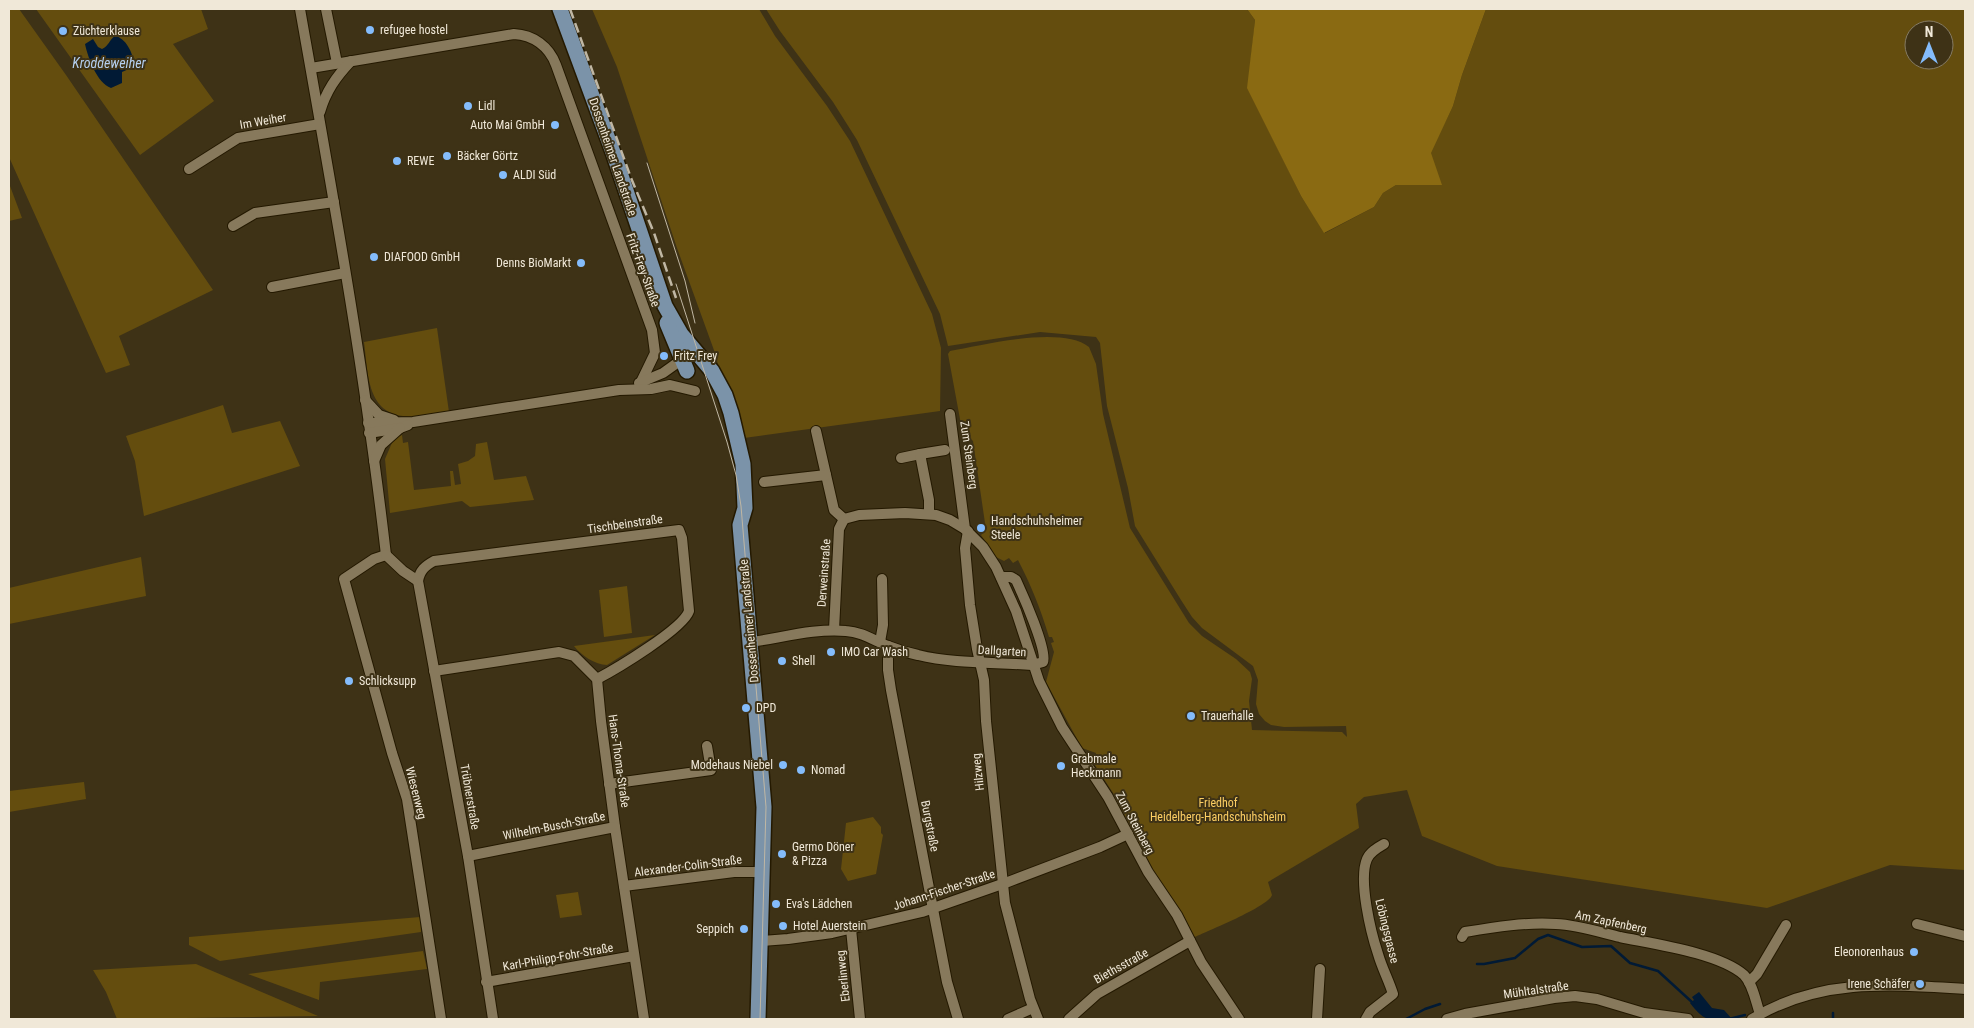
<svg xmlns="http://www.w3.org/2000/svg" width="1974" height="1028" viewBox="0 0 1974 1028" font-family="'Roboto Condensed',sans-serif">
<rect width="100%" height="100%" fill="#3e3216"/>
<g fill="#644d0e" fill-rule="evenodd">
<polygon points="9,9 19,9 66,75 213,290 119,336 130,365 106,373 9,157"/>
<polygon points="36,9 201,9 208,29 173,44 214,101 140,155"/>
<polygon points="592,9 759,9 775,36 827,106 850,141 932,314 941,348 940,411 737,439 715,353 677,248 617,67"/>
<path d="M766,9H1247L1255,20L1248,88L1301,196L1325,233L1374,207L1383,193L1396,185H1441L1430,153L1453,106L1462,75L1486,9H1965V870L1890,865L1767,908L1497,866L1422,836L1407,790L1364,797L1356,804L1359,828L1268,882L1272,895C1268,907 1207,931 1193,938L1158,882L1115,796L1095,765L1096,753L1082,748L1046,682L1054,652L1051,643L1054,642L1052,637H1049C1041,610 1031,585 1018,560L1013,563L1009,558L1004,561L996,557L981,535L986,530L973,441L962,430L948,354L950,351C983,345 1062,325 1089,347L1096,364L1103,414L1130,528L1189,623L1202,636L1236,659L1250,672L1252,679L1249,701L1252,730L1342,732L1347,737L1346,726L1284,727L1271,725L1265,721L1259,714L1256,704L1258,680L1253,666L1202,628L1192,617L1181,600L1135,526L1128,488L1107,406L1100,343L1096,337L1040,332L948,346L940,314L857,140L833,102L780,31ZM1914,30H1944V60H1914Z"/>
<polygon points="10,186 22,218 9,221 9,187"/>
<path d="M437,328L449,412C435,413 417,418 403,416C366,412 368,370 364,342Z"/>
<polygon points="223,405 232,433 280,421 300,466 144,516 135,461 126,436"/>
<polygon points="402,435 403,443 408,442 414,490 451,486 450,471 453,471 455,485 461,484 458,464 468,461 475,456 476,444 487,442 494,480 526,476 534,500 470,507 462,501 390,513 385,459 394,438"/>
<polygon points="141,557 146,596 9,624 9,588"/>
<polygon points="627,586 632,633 604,637 599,590"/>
<path d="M655,635L607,665C595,665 581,655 574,646Z"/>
<polygon points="84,782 86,799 9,812 9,791"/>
<polygon points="873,817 881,827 881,833 883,835 876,874 848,881 841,869 846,823"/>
<polygon points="578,892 582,915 560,918 556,895"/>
<polygon points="420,917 421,932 220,961 189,945 189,937"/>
<polygon points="423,951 427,969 320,982 319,1000 248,974"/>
<polygon points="196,964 318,1016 117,1019 106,992 93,970"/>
</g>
<polygon fill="#8a6a12" points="1247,9 1486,9 1462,75 1453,106 1431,153 1442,185 1396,185 1383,193 1374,207 1324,233 1301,196 1247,88 1255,20"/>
<g fill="#011a35">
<path d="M115,36C126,38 133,53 134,64L131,68L122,72V83L111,88C97,83 88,58 85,44L93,39L98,47L102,49C109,46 109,40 115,36Z"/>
<path d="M1699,992L1712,1008L1724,1010L1732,1019C1707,1019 1706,1023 1690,1003L1694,1000L1692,997Z"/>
</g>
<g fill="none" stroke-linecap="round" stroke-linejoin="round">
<g stroke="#011a35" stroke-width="2.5">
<polyline points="1477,964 1484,964 1515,958 1538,939 1548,935 1582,947 1611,946 1630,963 1658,971 1693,1003"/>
<polyline points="1406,1019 1425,1009 1440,1004"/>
<polyline points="1729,1019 1745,1015"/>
<polyline points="1833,1019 1833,1013"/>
</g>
<defs>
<g id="street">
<path d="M300,9C332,190 365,372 386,555"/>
<polyline points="326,9 337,63"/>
<path d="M311,68L514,34C533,35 549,46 556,65L652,330L655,353L641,382"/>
<path d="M320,112C326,91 336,77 351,61"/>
<polyline points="189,169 238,138 320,124"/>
<polyline points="233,226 255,213 334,202"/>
<polyline points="272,287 345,273"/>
<polyline points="639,383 663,373 677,363 683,362"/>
<polyline points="365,400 379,415 394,420"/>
<polyline points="950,414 965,529"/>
<polyline points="368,423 413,422 619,390 651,389 670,385 695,391"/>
<polyline points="816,431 834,510 844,519"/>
<polyline points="369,433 400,428 408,425"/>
<polyline points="901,458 920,454"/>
<polyline points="374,461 381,445 400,428"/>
<polyline points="764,482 826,475"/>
<polyline points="929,513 929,500 920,454 945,450"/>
<polyline points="844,519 859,515 905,513 936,515 950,520 965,529 983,547 996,567 1016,611 1039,681 1062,727 1108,797 1148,872 1177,915 1201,962 1239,1019"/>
<polyline points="968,531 965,548 970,605 977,649 984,680 986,721 1005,903 1030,999 1038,1019"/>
<polyline points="386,555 374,559 344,579 392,753 407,799 441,1019"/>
<polyline points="386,555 403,571 418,581"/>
<polyline points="834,630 839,529 844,519"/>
<path d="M751,642C781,638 815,628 846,631C862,632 873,640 888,646C898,650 908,653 918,655C955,664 994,662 1032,665L1043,662C1048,651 1022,593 1016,580L1011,577H1001"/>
<polyline points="880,642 883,625 882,579"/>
<polyline points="888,646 888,670 891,690 947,982 958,1019"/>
<polyline points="434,671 559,652 574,656 597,679 601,721 615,827 644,1019"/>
<polyline points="609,784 711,770 707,746"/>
<polyline points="468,856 615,827"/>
<polyline points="624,886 734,872 755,872"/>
<polyline points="1917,924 1965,936"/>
<polyline points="851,929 860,1019"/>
<path d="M1462,937L1465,932C1495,927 1526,922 1556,924C1578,925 1599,932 1620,937C1654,944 1719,953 1744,975C1753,984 1756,1003 1760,1014"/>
<polyline points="761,941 788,939 832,933 922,912 1008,882 1100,847 1128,834"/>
<polyline points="486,982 634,956"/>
<polyline points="1749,982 1757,974 1786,925"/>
<path d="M493,1019L468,856L418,581C420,570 425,566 434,561L679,530L682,538L689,611C683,629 616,669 597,679"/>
<polyline points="1008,1019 1033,1008"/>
<polyline points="1069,1019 1097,994 1190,941"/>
<polyline points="1317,1019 1320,969"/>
<path d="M1366,1019L1370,1012L1393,994C1389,981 1382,968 1378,954C1371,933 1358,880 1367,859C1370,852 1377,848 1384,844"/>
<polyline points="1447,1019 1465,1014 1554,998 1575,996 1597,999 1644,1013 1688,1019"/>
<path d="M1752,1019C1819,978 1890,984 1965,989"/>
</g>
<g id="primary">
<polyline points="560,9 614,155 665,306 681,334 712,371 725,395 731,413 743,464 745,508 740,525 764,807 758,1019"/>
<polyline points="667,323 687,371"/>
</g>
</defs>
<use href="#street" stroke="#241900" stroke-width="12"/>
<use href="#primary" stroke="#241900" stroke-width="18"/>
<use href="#street" stroke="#87795c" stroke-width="10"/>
<use href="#primary" stroke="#7b93a9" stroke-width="15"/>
<g stroke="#c0b7a4" stroke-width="1">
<polyline points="647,163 685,281 695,323"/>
<polyline points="676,284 727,442 736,475 741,506 766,807 760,1019"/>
</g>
<polyline stroke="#c0b7a4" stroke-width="2.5" stroke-dasharray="10 5" stroke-linecap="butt" points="570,9 631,178 654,233 676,298"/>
</g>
<g fill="#84bcfb" stroke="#3e3216" stroke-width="2">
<circle cx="370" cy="30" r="5"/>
<circle cx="63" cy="31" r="5"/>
<circle cx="468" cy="106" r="5"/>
<circle cx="555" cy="125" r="5"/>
<circle cx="447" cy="156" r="5"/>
<circle cx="397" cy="161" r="5"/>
<circle cx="503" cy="175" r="5"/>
<circle cx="374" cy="257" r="5"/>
<circle cx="581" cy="263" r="5"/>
<circle cx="664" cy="356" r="5"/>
<circle cx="981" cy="528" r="5"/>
<circle cx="831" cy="652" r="5"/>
<circle cx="782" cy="661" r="5"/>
<circle cx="349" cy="681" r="5"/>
<circle cx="746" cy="708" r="5"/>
<circle cx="1191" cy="716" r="5"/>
<circle cx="783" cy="765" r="5"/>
<circle cx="1061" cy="766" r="5"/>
<circle cx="801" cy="770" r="5"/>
<circle cx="782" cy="854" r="5"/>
<circle cx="776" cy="904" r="5"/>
<circle cx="783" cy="926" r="5"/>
<circle cx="744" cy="929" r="5"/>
<circle cx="1914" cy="952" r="5"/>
<circle cx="1920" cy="984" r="5"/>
</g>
<g text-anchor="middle" stroke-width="4" stroke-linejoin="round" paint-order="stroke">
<g font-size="12" fill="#f0e8d8" stroke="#3e3216" text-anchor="start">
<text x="380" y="34">refugee hostel</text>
<text x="73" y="35">Züchterklause</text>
<text x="478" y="110">Lidl</text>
<text x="545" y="129" text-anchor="end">Auto Mai GmbH</text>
<text x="457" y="160">Bäcker Görtz</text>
<text x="407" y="165">REWE</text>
<text x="513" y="179">ALDI Süd</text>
<text x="384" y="261">DIAFOOD GmbH</text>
<text x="571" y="267" text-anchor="end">Denns BioMarkt</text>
<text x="674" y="360">Fritz Frey</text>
<text x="991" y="525">Handschuhsheimer<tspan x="991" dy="14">Steele</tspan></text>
<text x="841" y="656">IMO Car Wash</text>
<text x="792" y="665">Shell</text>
<text x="359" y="685">Schlicksupp</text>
<text x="756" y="712">DPD</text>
<text x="1201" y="720">Trauerhalle</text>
<text x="1071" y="763">Grabmale<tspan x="1071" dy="14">Heckmann</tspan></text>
<text x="773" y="769" text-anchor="end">Modehaus Niebel</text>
<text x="811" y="774">Nomad</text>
<text x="792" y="851">Germo Döner<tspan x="792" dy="14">&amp; Pizza</tspan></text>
<text x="786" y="908">Eva's Lädchen</text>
<text x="793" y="930">Hotel Auerstein</text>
<text x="734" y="933" text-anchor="end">Seppich</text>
<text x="1904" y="956" text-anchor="end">Eleonorenhaus</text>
<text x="1910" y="988" text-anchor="end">Irene Schäfer</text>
</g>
<g font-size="12" fill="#f0e8d8" stroke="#3e3216">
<text transform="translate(263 121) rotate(-10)" y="4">Im Weiher</text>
<text transform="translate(613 157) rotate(71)" y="4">Dossenheimer Landstraße</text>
<text transform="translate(643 270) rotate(70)" y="4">Fritz-Frey-Straße</text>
<text transform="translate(969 455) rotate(82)" y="4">Zum Steinberg</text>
<text transform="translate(625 524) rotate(-8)" y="4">Tischbeinstraße</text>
<text transform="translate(824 573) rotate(-86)" y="4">Derweinstraße</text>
<text transform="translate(749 621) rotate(-95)" y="4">Dossenheimer Landstraße</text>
<text transform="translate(1002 651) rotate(3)" y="4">Dallgarten</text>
<text transform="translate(619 761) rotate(82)" y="4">Hans-Thoma-Straße</text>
<text transform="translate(978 772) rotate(-96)" y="4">Hilzweg</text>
<text transform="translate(416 793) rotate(76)" y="4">Wiesenweg</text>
<text transform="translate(470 797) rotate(80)" y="4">Trübnerstraße</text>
<text transform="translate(1135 823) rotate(62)" y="4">Zum Steinberg</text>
<text transform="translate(554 826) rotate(-11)" y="4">Wilhelm-Busch-Straße</text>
<text transform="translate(930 826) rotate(79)" y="4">Burgstraße</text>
<text transform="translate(688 866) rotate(-7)" y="4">Alexander-Colin-Straße</text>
<text transform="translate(944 890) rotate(-18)" y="4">Johann-Fischer-Straße</text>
<text transform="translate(1611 922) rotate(12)" y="4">Am Zapfenberg</text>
<text transform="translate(1387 931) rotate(76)" y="4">Löbingsgasse</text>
<text transform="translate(558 957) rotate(-10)" y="4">Karl-Philipp-Fohr-Straße</text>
<text transform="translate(1121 966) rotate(-29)" y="4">Biethsstraße</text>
<text transform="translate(843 976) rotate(-96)" y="4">Eberlinweg</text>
<text transform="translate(1536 990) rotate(-8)" y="4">Mühltalstraße</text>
</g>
<g font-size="12" fill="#fcce63" stroke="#3e3216">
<text x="1218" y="807">Friedhof<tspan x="1218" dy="14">Heidelberg-Handschuhsheim</tspan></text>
</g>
<g font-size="14" font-style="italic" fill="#b4cfef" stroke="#3e3216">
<text x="109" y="68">Kroddeweiher</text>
</g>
</g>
<rect width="1974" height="1028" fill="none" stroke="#f0e8d8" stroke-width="20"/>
<g transform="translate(1929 45)"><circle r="24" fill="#3e3216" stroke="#857b64"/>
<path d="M0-4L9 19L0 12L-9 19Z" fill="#84bcfb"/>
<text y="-8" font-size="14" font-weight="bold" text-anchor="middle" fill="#f0e8d8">N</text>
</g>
</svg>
